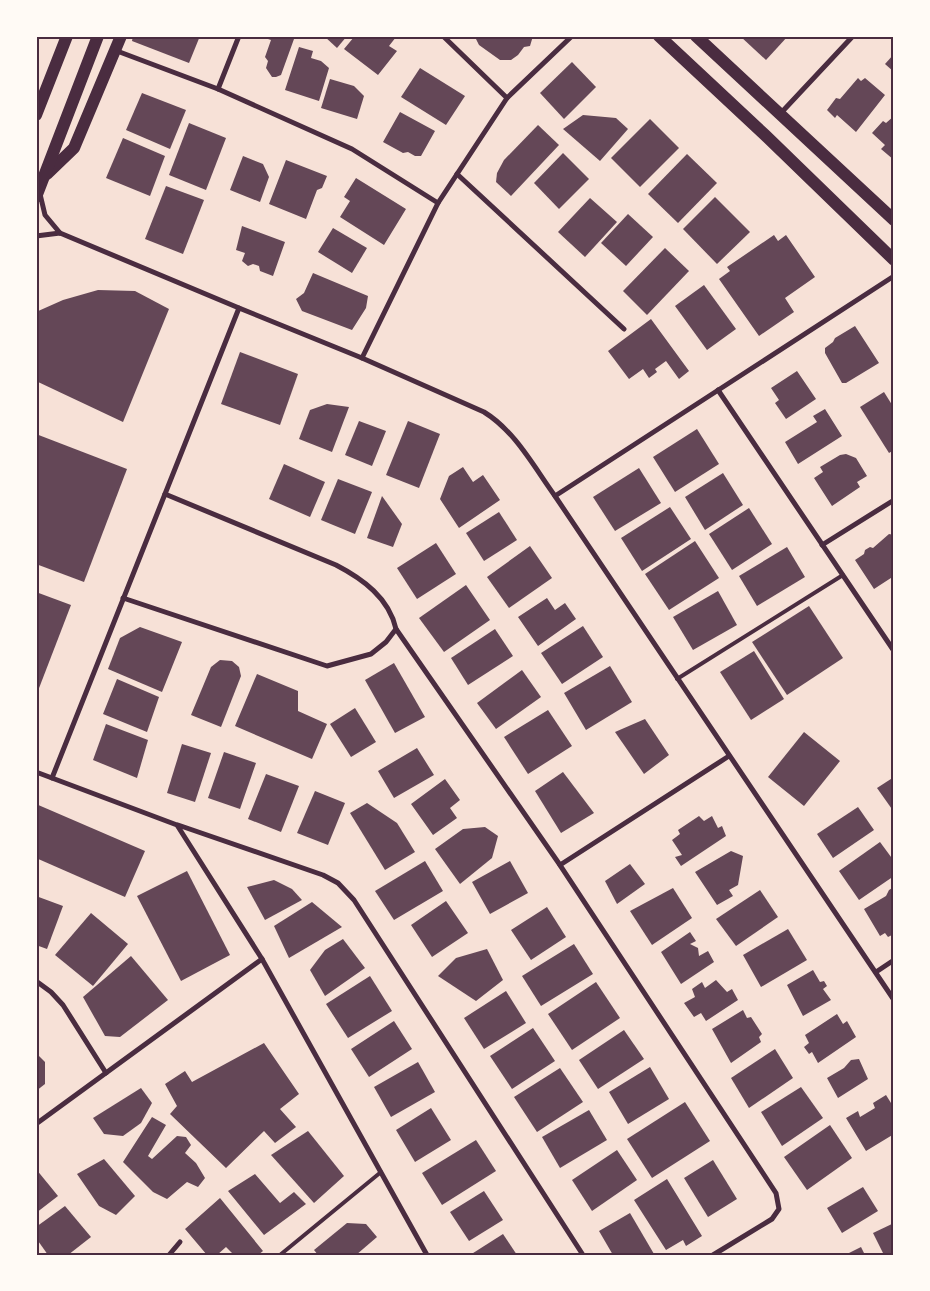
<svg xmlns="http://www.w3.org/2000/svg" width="930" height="1291" viewBox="0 0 930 1291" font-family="'IBM Plex Sans',sans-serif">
<rect width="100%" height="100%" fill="#f7e1d7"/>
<g fill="#644757">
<polygon points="133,36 200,36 189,63 132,41"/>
<polygon points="265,36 287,36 294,39 281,75 276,77 272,77 266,68 268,61 265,57 271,40 265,38"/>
<polygon points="324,36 347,36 337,48"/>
<polygon points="360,36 396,37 389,46 397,51 378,75 344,49 354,37 359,38"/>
<polygon points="479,36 533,36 530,46 524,47 518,55 511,60 500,60 479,45 476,39"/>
<polygon points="740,36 788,36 766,60"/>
<polygon points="299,47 313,51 311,58 321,61 329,68 319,101 285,90"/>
<polygon points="894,54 894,72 885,64"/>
<polygon points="572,62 596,87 564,119 540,93"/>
<polygon points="420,68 465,96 446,125 401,97"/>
<polygon points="858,78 861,81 865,78 885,95 856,132 837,115 835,118 827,110 836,98 840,99"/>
<polygon points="330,79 354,86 364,96 357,119 321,108"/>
<polygon points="142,93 186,110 170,149 126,130"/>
<polygon points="400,112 435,131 421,156 415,156 408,152 403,153 383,142"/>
<polygon points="583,115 616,118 628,129 600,161 563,129"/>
<polygon points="894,116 894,160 881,149 885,145 872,133 883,121 886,123"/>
<polygon points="650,119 679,148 640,187 611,158"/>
<polygon points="189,123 226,138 206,190 169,175"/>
<polygon points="538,125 559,145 511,196 496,182 497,173 504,160"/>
<polygon points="123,138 165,156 150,196 106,178"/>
<polygon points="563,153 589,179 559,209 534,183"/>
<polygon points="687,154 717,183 678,223 648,194"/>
<polygon points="243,156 263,164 269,177 260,202 230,190"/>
<polygon points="286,160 327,176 322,188 317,190 306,219 269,204"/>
<polygon points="356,178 406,209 384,245 340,217 350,201 344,197"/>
<polygon points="166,186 204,200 183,254 145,239"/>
<polygon points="715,197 750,232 717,264 683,229"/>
<polygon points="590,198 617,222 585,257 558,232"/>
<polygon points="628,214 653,237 626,266 601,243"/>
<polygon points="242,226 285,242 273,276 260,271 259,266 253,264 248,266 242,261 245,253 236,250"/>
<polygon points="333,228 367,248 352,273 318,252"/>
<polygon points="774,235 778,241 786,235 815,277 785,298 794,312 759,336 719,279 730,271 727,267"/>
<polygon points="665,248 689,271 647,315 623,291"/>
<polygon points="313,273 368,296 366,308 352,330 302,311 296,299 304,293"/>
<polygon points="704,285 736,329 707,350 675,306"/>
<polygon points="98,290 135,291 169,309 123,422 36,381 36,312 63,300"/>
<polygon points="651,319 689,371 679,379 666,361 655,369 657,372 649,378 643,369 629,379 608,351"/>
<polygon points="855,326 879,363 846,383 842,383 825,353 825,348 833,342 835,338"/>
<polygon points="240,352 298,374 280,425 221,404"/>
<polygon points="797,371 816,399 786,419 775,403 779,400 771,388"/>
<polygon points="884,392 894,408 894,450 889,453 860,407"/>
<polygon points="327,404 349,407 332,452 299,439 310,410"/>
<polygon points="825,409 842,436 798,464 785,442 817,422 813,416"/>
<polygon points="359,421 386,431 372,466 345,455"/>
<polygon points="408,421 440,434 419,488 386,475"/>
<polygon points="697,429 719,464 675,492 653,457"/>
<polygon points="36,434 127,469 84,582 36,564"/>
<polygon points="846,454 856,458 867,476 857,482 860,487 832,506 814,478 823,472 820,467 840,455"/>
<polygon points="284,464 325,482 310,517 269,499"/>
<polygon points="463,467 473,482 483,475 500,500 459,528 440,499 449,476"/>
<polygon points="639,468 661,503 615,531 593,497"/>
<polygon points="723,473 743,505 705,530 685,497"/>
<polygon points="338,479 372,492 355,534 321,520"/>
<polygon points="382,496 402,524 393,547 367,538"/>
<polygon points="670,507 691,539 642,571 621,538"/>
<polygon points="749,508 772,544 732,570 709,534"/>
<polygon points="499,512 517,540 484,561 466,533"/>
<polygon points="889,534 894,535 894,576 874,589 855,560 864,554 865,550 870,547 873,548"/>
<polygon points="695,541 719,578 669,610 645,574"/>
<polygon points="436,543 456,574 417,599 397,568"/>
<polygon points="530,546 552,578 509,608 487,577"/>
<polygon points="787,547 805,577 757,606 739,576"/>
<polygon points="466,585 490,620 444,652 419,618"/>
<polygon points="718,591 737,625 693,650 673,617"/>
<polygon points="36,592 71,605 36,696"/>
<polygon points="547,598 555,610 565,603 576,619 538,646 518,617"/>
<polygon points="809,606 843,658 787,695 752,642"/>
<polygon points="583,626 603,657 562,684 541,653"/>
<polygon points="140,627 182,642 162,692 108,669 120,638"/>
<polygon points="495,629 513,656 468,685 451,658"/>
<polygon points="754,651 784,699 751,720 720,672"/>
<polygon points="220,660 232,661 239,667 241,676 221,727 191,715 211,667"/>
<polygon points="394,663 425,717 395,733 365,680"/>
<polygon points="610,666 632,702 586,730 564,693"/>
<polygon points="522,670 541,697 496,729 477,703"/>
<polygon points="257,674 298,691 298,711 327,724 312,759 235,726"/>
<polygon points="117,679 159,697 147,732 103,714"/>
<polygon points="355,708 376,742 351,757 330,724"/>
<polygon points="548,710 572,746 528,774 504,737"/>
<polygon points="645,719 669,755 644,774 615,732"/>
<polygon points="106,724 148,740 137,778 93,760"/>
<polygon points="804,732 840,761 804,806 768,777"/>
<polygon points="182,744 211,753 195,802 167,793"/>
<polygon points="417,748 434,775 394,798 378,771"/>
<polygon points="224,752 256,763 240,809 208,798"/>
<polygon points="563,772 594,813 561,833 535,791"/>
<polygon points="266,774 299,786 281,832 248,819"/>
<polygon points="894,777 894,812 877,788"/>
<polygon points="445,779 460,800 450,808 457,818 433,835 411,804"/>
<polygon points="315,791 345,803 328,845 297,833"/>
<polygon points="367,803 397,823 415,852 385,870 350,813"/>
<polygon points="36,804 145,851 125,897 36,858"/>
<polygon points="858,807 874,830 833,858 817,834"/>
<polygon points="699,816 704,821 712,816 718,828 722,826 726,836 681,866 675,857 682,855 672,840 680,834 678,830"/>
<polygon points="485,827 498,836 492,858 460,884 435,849 463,829"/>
<polygon points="880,842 894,861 894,876 859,900 839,871"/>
<polygon points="731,851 743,856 738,885 729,890 733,896 717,905 695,872"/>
<polygon points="425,861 443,891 394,920 375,891"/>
<polygon points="510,861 528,893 490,914 472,882"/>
<polygon points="630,864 645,884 617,904 605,881"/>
<polygon points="187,871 230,955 181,981 137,896"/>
<polygon points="274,880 292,889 302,900 265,920 247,887"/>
<polygon points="894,887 894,934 888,937 885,933 880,936 864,909 886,896 889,890"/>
<polygon points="673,888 692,918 652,945 630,911"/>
<polygon points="760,890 778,917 736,946 716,919"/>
<polygon points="36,896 63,906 47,949 36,945"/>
<polygon points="446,901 468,933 432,957 411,925"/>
<polygon points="312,902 342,927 289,958 274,926"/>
<polygon points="547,907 566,937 531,960 511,930"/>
<polygon points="91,913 128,944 93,986 55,955"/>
<polygon points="788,929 807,960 761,987 743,955"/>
<polygon points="690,932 696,941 690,944 698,948 699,956 708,951 714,962 681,984 661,952"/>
<polygon points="343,939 365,968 325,996 310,970 325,950"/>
<polygon points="574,944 593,974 541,1006 522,976"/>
<polygon points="487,949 503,980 476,1001 438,976 456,958"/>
<polygon points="131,956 168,1000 120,1037 105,1036 83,997"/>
<polygon points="813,970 820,982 824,981 827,986 823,989 831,1000 803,1016 787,985"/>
<polygon points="370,976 392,1011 348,1038 326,1004"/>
<polygon points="716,980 727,992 732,989 738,1000 706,1021 701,1013 694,1017 684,1003 695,997 692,989 702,982 705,988"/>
<polygon points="596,982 620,1018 572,1050 548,1014"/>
<polygon points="506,991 526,1023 484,1049 464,1018"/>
<polygon points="743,1010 747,1018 751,1017 762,1034 759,1037 761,1042 731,1063 712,1029"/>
<polygon points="837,1014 843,1024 847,1021 856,1037 818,1063 812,1052 809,1054 804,1047 809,1043 805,1035"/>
<polygon points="394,1021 412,1049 369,1077 351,1049"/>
<polygon points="533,1028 555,1061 512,1089 490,1056"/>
<polygon points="624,1030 644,1059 598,1089 579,1060"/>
<polygon points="264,1043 299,1094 280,1109 296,1127 275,1143 264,1131 226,1168 170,1114 177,1106 165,1084 185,1071 192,1082"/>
<polygon points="775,1049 793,1078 749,1108 731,1078"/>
<polygon points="36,1053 45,1062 45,1084 36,1091"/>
<polygon points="859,1059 868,1079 838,1098 827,1078 844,1068 851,1060"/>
<polygon points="418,1062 435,1092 391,1117 374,1087"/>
<polygon points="650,1067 669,1099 628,1124 609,1092"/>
<polygon points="560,1068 583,1102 537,1132 514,1097"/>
<polygon points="801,1087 823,1118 782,1146 761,1112"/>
<polygon points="141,1088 152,1103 141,1123 123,1136 104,1134 93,1118"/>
<polygon points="886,1095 891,1103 894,1102 894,1134 866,1151 846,1118 858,1111 860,1117 875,1108 873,1103"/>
<polygon points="685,1102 710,1141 652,1178 627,1139"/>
<polygon points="431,1108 451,1140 415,1162 396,1130"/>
<polygon points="589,1110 607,1140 560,1168 542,1137"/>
<polygon points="152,1117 166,1125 148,1156 152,1159 177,1136 186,1137 191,1145 185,1153 196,1163 205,1178 198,1187 187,1182 167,1199 153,1192 123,1162"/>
<polygon points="830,1125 852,1158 807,1190 784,1157"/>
<polygon points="308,1131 344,1176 314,1203 271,1155"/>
<polygon points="476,1140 496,1171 442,1205 422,1173"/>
<polygon points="617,1150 637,1180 592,1211 572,1180"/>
<polygon points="104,1159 135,1196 116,1215 99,1206 77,1174"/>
<polygon points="713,1160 737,1199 708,1217 684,1178"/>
<polygon points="36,1169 58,1196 36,1213"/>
<polygon points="255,1174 280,1203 294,1192 306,1204 264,1235 228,1191"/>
<polygon points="667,1179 702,1236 686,1246 683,1240 666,1250 634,1200"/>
<polygon points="863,1187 878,1211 842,1233 827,1208"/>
<polygon points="484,1191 503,1220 469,1241 450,1212"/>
<polygon points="220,1198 263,1251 258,1255 234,1255 226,1247 217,1255 207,1255 185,1229"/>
<polygon points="65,1206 91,1237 68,1255 48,1255 36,1238 36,1227"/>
<polygon points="630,1213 654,1254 652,1255 613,1255 599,1231"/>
<polygon points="347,1223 366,1224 377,1237 356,1255 318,1255 314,1250"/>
<polygon points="894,1223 894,1255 884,1255 873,1233"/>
<polygon points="503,1234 517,1255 470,1255"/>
<polygon points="861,1247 865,1255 845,1255"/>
</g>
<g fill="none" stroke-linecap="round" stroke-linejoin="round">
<g stroke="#4a2c40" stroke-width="4">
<polyline points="677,679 843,575"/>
<polyline points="280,1255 381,1172"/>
</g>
<g stroke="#4a2c40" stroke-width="5">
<polyline points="443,36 507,98"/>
<polyline points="117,51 218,89 352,149 438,203"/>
<polyline points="218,89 239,36"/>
<polyline points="780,114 853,36"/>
<polyline points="457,174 624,329"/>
<polyline points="40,194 45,215 60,233"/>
<path d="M36,236L60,233L239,308L362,358L484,412C515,431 534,467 555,496L894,1000"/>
<polyline points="362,358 438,203 507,98 572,36"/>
<polyline points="718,390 894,651"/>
<path d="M165,494L336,565C363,579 389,598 396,629L560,865L776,1193L779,1209L772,1219L713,1255"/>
<polyline points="555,496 894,276"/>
<polyline points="822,545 894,500"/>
<polyline points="123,598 327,666 371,654 386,642 396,629"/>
<polyline points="36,772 177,825 262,959 427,1255"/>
<polyline points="52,778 239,308"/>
<polyline points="178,825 323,875 338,883 354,900 583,1255"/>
<polyline points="560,865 729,756"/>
<polyline points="876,972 894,960"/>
<polyline points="36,981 51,992 63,1005 106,1073"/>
<polyline points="36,1124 262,959"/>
<polyline points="169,1255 180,1242"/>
</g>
<g stroke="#4a2c40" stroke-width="12">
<polyline points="659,36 765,135 894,260"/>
<polyline points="696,36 894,220"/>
<polyline points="36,115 67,36"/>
<polyline points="47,174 74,148 121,36"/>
<polyline points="36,197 98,36"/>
</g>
</g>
<rect width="930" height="1291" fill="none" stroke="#fffaf5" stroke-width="75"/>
<rect x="38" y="38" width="854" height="1216" fill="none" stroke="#4a2c40" stroke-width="2"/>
</svg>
